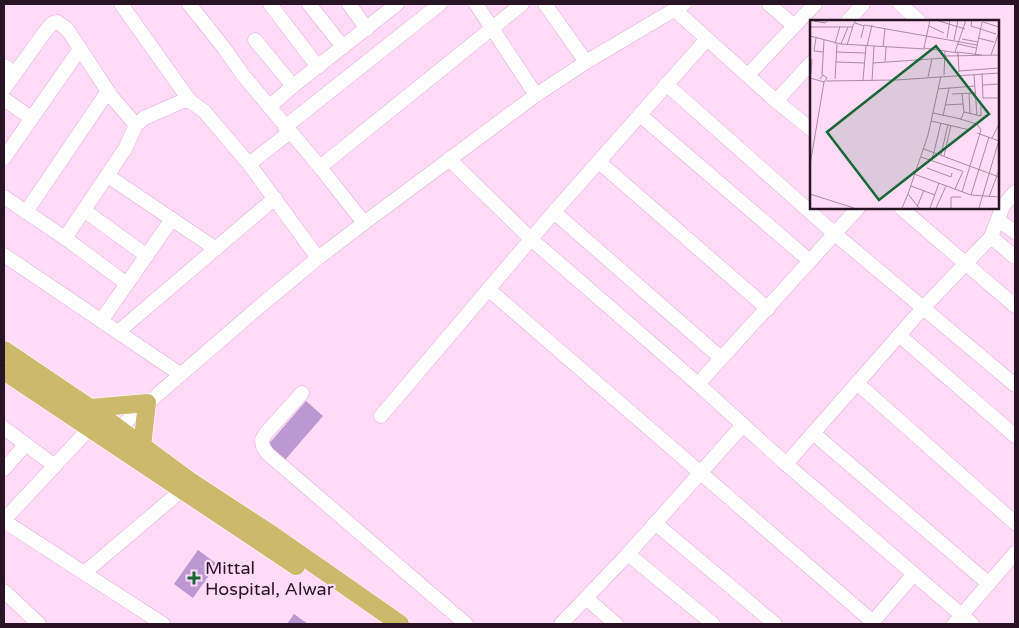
<svg xmlns="http://www.w3.org/2000/svg" width="1019" height="628" viewBox="0 0 1019 628" font-family="'Varela Round',sans-serif">
<rect width="100%" height="100%" fill="#ffdbf8"/>
<g fill="#bc98d3">
<polygon points="306,401 323,416 284,461 267,446"/>
<polygon points="198,550 217,564 193,598 174,584"/>
<polygon points="294,614 308,624 287,624"/>
</g>
<g fill="none" stroke-linecap="round" stroke-linejoin="round">
<defs>
<g id="minor">
<polyline points="121,4 190,101"/>
<polyline points="189,4 224,48 243,75 320,167 364,223"/>
<polyline points="270,4 318,67"/>
<polyline points="309,4 343,47"/>
<polyline points="349,4 367,29"/>
<polyline points="476,4 536,95"/>
<polyline points="545,4 586,62"/>
<polyline points="769,4 794,26"/>
<polyline points="900,4 919,21"/>
<polyline points="675,10 776,101 812,130"/>
<polyline points="848,21 863,4"/>
<polyline points="255,40 293,86"/>
<polyline points="4,66 15,73"/>
<polyline points="748,75 815,4"/>
<polyline points="666,84 835,234 1015,385"/>
<polyline points="4,89 47,29 53,23 57,22 67,29 111,96 136,125"/>
<polyline points="4,99 31,118"/>
<polyline points="776,101 812,62"/>
<polyline points="269,107 293,86 397,4"/>
<polyline points="640,115 810,261"/>
<polyline points="285,127 440,4"/>
<polyline points="4,158 80,49"/>
<polyline points="449,159 531,239 698,384 786,464 972,624"/>
<polyline points="599,162 768,309"/>
<polyline points="249,164 290,132"/>
<polyline points="320,167 522,4"/>
<polyline points="108,176 216,249"/>
<polyline points="4,197 65,238 127,284"/>
<polyline points="901,208 1015,306"/>
<polyline points="85,211 147,256"/>
<polyline points="26,212 108,91"/>
<polyline points="554,212 721,358"/>
<polyline points="998,220 1015,232"/>
<polyline points="991,237 1015,257"/>
<polyline points="65,238 125,149 136,125 144,118 183,101 190,101 204,111 249,164 318,258"/>
<polyline points="4,255 180,374"/>
<polyline points="488,289 873,622"/>
<polyline points="101,321 172,219"/>
<polyline points="118,332 275,198"/>
<polyline points="899,335 1015,436"/>
<polyline points="857,383 1015,523"/>
<polyline points="698,384 858,208"/>
<polyline points="302,393 266,433 262,440 263,447 268,454 288,471 466,624"/>
<polyline points="381,416 554,212 707,39"/>
<polyline points="4,428 55,466"/>
<polyline points="813,433 989,584"/>
<polyline points="112,434 253,312 318,258 364,223 536,95 586,62 684,4"/>
<polyline points="786,464 923,308 991,237 1003,206 1015,192"/>
<polyline points="4,469 25,445"/>
<polyline points="4,520 89,429"/>
<polyline points="4,521 163,624"/>
<polyline points="655,523 775,624"/>
<polyline points="628,554 713,624"/>
<polyline points="84,573 182,490"/>
<polyline points="4,591 39,624"/>
<polyline points="586,598 616,624"/>
<polyline points="561,624 628,554 743,425"/>
<polyline points="871,624 914,574"/>
<polyline points="954,624 1015,553"/>
</g>
<g id="major">
<polyline points="4,350 99,414 190,481 268,532 400,624"/>
<polyline points="4,371 296,566"/>
<polyline points="90,408 147,403 142,446"/>
</g>
</defs>
<use href="#minor" stroke="#e4abdb" stroke-width="15"/>
<use href="#major" stroke="#fff" stroke-width="19"/>
<use href="#minor" stroke="#fff" stroke-width="14"/>
<use href="#major" stroke="#ccb96c" stroke-width="18"/>
</g>
<path fill="#176737" stroke="#ffdbf8" stroke-width="2" d="M191.5 570.5h5v5h5v5h-5v5h-5v-5h-5v-5h5z"/>
<g text-anchor="middle" stroke-width="4.5" stroke-linejoin="round" paint-order="stroke">
<g font-size="18" fill="#291426" stroke="#ffdbf8" text-anchor="start">
<text x="205" y="574">Mittal<tspan x="205" dy="21">Hospital, Alwar</tspan></text>
</g>
</g>
<g transform="translate(810 20)">
<rect width="189" height="189" fill="#ffdbf8"/>
<path fill="none" stroke="#a98ba4" stroke-width="1" d="M120,0L114,28L135,31L134,55M126,0L155,9M162,0L161,6L186,14M4,1L15,3L18,0M173,2L189,7M45,3L54,6L51,18M54,5L167,25M119,6L134,13M0,7H42L46,0M0,16L31,24L115,29M6,18L4,31L13,32M137,18L140,0M168,18L184,22M152,19L168,22M144,20L148,0M25,24L30,6M31,24L38,7M148,24L166,28M37,25L43,6M57,26L62,5M73,27L75,9M135,31L148,33L149,52M26,32L55,33M145,32L156,0M147,32L172,35M181,35L189,12M135,36L189,35M165,36L172,2M26,42L55,43M75,42L76,27M63,43L135,38M149,51L189,48M172,53L173,78M1,54L2,39M12,55L14,20M164,55L167,96M118,57L122,39M0,58L14,62L17,58L13,55L10,59M25,59L27,24M53,60L56,26M16,61L86,60L189,53M62,61L64,26M173,65L189,64M128,69L165,66M159,73L160,93M142,74L165,73M173,78H189M135,85L153,84M154,92L171,96V84M123,93L151,99L154,92L152,74M133,96L139,68M150,99L167,104L171,110L152,172M121,101L160,110M167,113L189,121M182,118L189,104M114,129L189,157M131,135L138,104M134,136L141,105M111,137L152,151M122,140L131,103M0,145L14,62M117,148L141,157L142,153M104,154L161,175L189,177M101,166L125,175M145,169L153,151M0,174L44,188M161,175L179,117M179,177L189,150M107,187L114,170M92,188L98,174M109,188L98,174L118,115L131,56M120,188L129,163M126,188L136,166M141,188V177H151M169,188L189,120"/>
<path fill="#176737" fill-opacity="0.15" stroke="#176737" stroke-width="2.5" d="M126,26L179,94L69,180L17,112Z"/>
<rect width="189" height="189" fill="none" stroke="#291426" stroke-width="2.5"/>
</g>
<rect width="1019" height="628" fill="none" stroke="#291426" stroke-width="10"/>
</svg>
